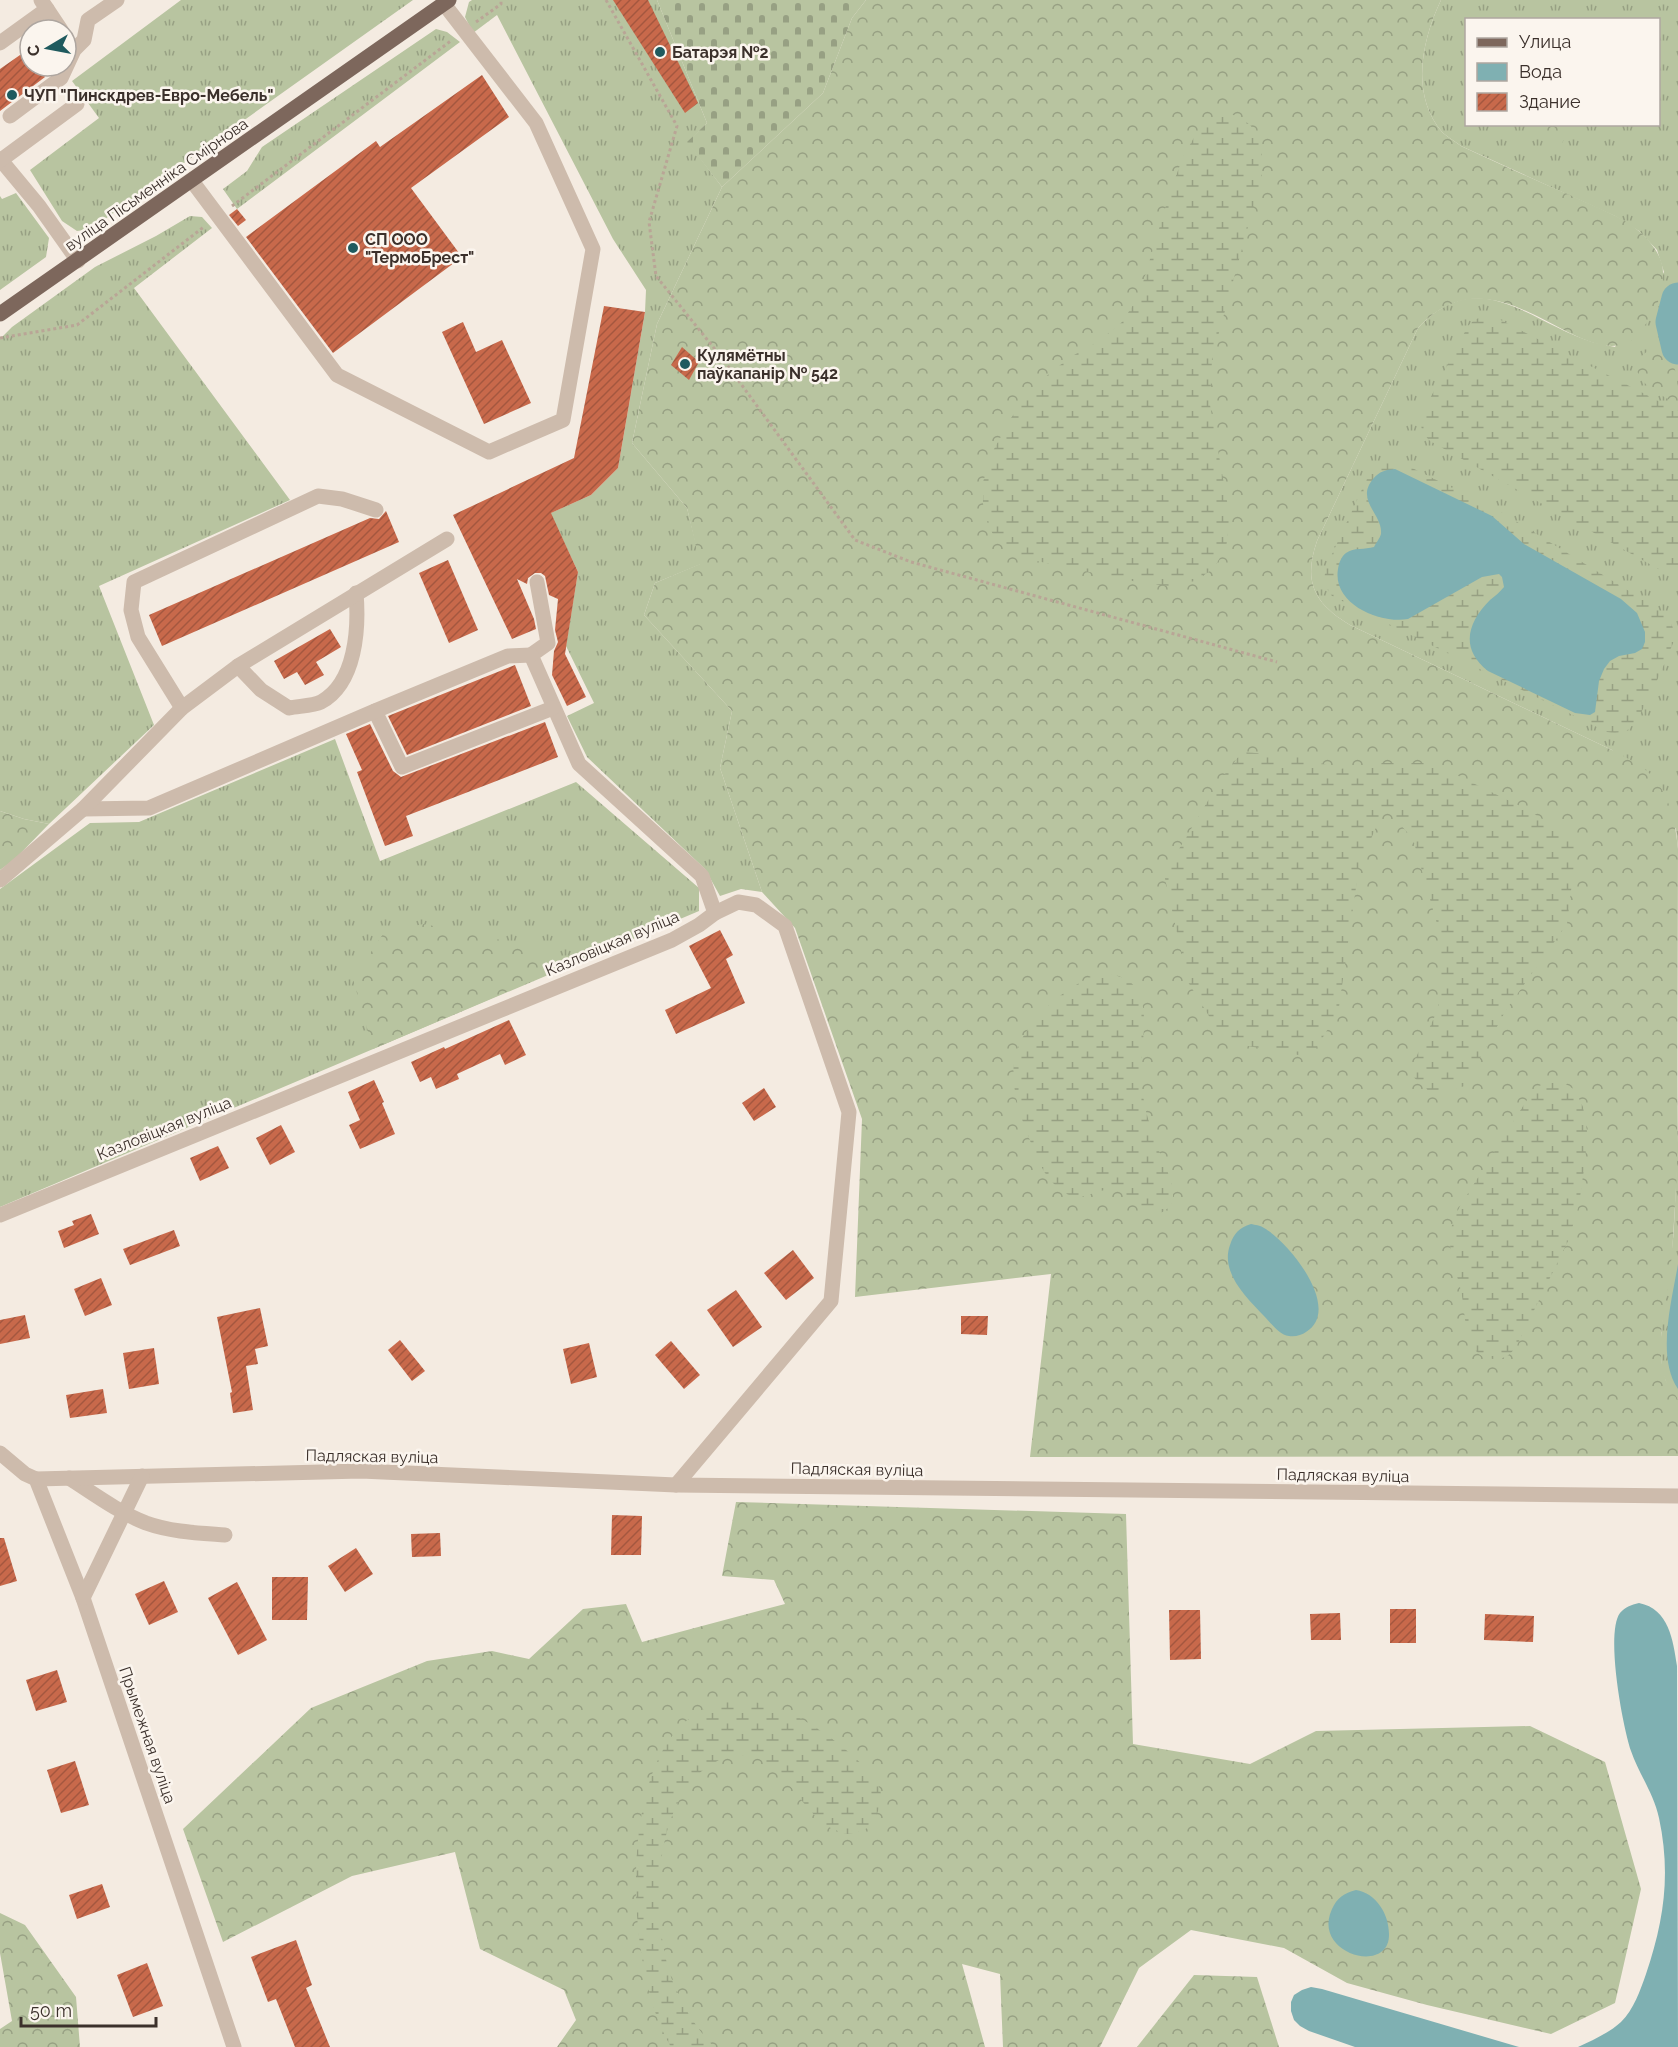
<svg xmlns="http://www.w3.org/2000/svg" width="1678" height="2047" viewBox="0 0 1678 2047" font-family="Raleway,sans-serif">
<defs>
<pattern id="grass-tufts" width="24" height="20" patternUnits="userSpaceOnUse" patternTransform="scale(1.5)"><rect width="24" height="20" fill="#b8c4a0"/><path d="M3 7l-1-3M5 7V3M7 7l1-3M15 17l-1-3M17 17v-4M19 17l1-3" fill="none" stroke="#97a083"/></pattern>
<pattern id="forest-crowns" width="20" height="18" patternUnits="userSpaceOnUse" patternTransform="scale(1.5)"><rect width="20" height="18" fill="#b8c4a0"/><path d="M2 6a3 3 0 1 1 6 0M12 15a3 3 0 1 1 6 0" fill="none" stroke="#97a083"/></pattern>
<pattern id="wetland-marsh" width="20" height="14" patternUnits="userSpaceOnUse" patternTransform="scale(1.5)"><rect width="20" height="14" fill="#b8c4a0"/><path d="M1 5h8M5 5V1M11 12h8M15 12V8" fill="none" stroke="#97a083"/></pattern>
<pattern id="cemetery-stones" width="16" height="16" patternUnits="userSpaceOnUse" patternTransform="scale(1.5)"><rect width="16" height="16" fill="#b8c4a0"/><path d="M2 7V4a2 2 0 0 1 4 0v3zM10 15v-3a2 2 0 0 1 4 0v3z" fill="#97a083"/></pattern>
<pattern id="building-hatch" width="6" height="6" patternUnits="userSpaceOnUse" patternTransform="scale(1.5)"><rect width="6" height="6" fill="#c8694b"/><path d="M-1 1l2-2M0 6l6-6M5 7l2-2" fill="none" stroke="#a4573f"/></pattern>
</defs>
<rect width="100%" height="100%" fill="#f4ebe1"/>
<g fill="url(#grass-tufts)" fill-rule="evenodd">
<polygon points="181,0 413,0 91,229 77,231 62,221 30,170 99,118 72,81"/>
<polygon points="472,0 657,0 707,123 688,142 722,187 657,324 632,443 687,508 701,564 655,583 644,615 732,711 720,768 762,892 741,889 720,896 705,869 587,757 567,716 594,703 566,646 578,572 558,529 470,549 591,495 618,468 645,312 646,290 613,239 497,15 473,33 465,17 469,2"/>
<path d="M1441,0H1678V849L1676,829L1612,750L1350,625C1314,603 1303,582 1317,541L1418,328C1479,263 1529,322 1592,342C1599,344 1607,345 1615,347L1664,272L1657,250L1639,231L1615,216L1461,146C1455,141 1447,137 1442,132C1410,94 1422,40 1441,0ZM1466,20H1658V124H1466Z"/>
<polygon points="436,29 447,32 460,42 237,209 223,189 247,171 262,147"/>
<polygon points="16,193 49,238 46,257 0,290 0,196 2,199"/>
<polygon points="190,216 202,217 212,228 134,288 290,500 99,586 154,725 49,824 24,819 0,811 0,339 12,327 95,267 156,236"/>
<polygon points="335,739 380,861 576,782 699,888 699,911 0,1207 0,889 90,823 139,822"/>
<path d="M1678,1009V1399C1667,1390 1661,1371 1661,1357C1659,1313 1672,1269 1674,1225C1678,1153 1678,1081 1678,1009Z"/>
</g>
<g fill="url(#forest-crowns)">
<path d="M866,0H1441C1422,40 1410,94 1442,132C1447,137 1455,141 1461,146C1498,163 1535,180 1572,196C1595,207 1622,216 1640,232C1652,243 1664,258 1663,275C1663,292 1656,312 1645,325C1642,329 1638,336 1634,339C1580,377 1498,242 1418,328L1317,541C1303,582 1314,603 1350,625L1612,750C1627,758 1644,766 1655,779C1670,798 1676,825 1678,849L1677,1171L1672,1255L1661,1334V1360L1666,1381L1678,1399V1456L1030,1457L1051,1274L855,1297L862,1119L795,928L762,892L720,768L732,711L644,615L655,583L700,564L687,508L632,443L657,324L722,187L823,93L852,18Z"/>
<path d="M1542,125V124L1572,125L1561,145L1556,148C1543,146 1539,137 1542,125Z"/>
<path d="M1649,350C1678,350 1678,380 1678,404C1659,395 1616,373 1649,350Z"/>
<polygon points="0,811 24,819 49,824 14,860 0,870"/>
<polygon points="423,924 482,935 536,950 551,973 373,1049 353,979 383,934"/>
<polygon points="736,1502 1126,1514 1133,1744 1250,1764 1316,1731 1530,1726 1605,1762 1641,1889 1615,2003 1551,2034 1427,2005 1347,1983 1284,1948 1191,1930 1139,1968 1100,2047 1003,2047 1000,1974 962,1964 985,2047 557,2047 576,2020 564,1990 480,1949 455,1852 352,1876 223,1942 183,1829 311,1708 427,1661 492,1651 529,1659 583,1609 626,1604 642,1642 785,1604 774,1580 722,1576"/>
<polygon points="0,1913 25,1925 76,1997 80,2047 0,2047 0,2029 12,2021 0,1953"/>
<polygon points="1194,1975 1257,1977 1279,2047 1137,2047"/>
</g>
<g fill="url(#wetland-marsh)">
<polygon points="1226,114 1240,116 1255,130 1262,151 1262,176 1212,358 1210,405 1230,518 1226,548 1213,569 1195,581 1169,586 1142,583 1032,560 1010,552 995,538 988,525 983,504 983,482 993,451 1011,418 1032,390 1052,371 1074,355 1099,341 1122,322 1139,296 1170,192 1183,157 1196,134 1210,122"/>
<path d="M1489,314L1678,411V580L1430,441C1420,432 1419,423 1424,410L1468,326L1474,320Z"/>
<path d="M1388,459L1396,460L1501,512L1650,604C1664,613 1676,622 1674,641C1666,659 1641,724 1626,731C1620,733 1613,733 1607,732L1332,596C1324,586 1323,577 1327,565L1370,472L1381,461Z"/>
<polygon points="1242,752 1297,756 1340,769 1380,763 1432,763 1528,810 1577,841 1567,924 1506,1010 1465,1086 1432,1094 1409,1073 1438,1009 1441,938 1413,839 1385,807 1359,866 1338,1014 1310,1057 1225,1042 1188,982 1164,874 1221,779"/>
<path d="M1098,974C1154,972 1145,1021 1141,1061C1140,1073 1141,1089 1144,1101C1146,1114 1151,1128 1155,1141C1160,1156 1183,1195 1168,1208C1149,1226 1134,1194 1118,1191C1088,1184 1083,1214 1052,1182C1041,1170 1035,1153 1029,1138C1020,1116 1011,1087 1014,1063C1019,1024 1064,987 1098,974Z"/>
<path d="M1548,1081H1561L1575,1090L1583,1107L1587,1131L1585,1162L1579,1204L1569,1239L1517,1345C1511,1354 1506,1359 1495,1359C1463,1360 1466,1311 1461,1291C1457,1273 1449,1256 1450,1237C1451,1225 1455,1216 1460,1206L1525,1103L1534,1089Z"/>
<path d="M734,1699C749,1701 764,1703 779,1708C809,1720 862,1756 878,1785C883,1794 881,1802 878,1811C875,1819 869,1829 861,1831C857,1832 851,1834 848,1834C844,1834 839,1831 835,1830C797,1814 780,1742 728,1757C649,1780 648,1925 675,1987C685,2010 697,2029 714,2047H671C629,1976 620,1808 670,1739C686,1717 708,1703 734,1699Z"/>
</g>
<polygon fill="url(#cemetery-stones)" points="657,0 866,0 852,18 823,93 722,187 687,142 707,123"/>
<g fill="#7fb0b2">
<path d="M1395,469L1492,516L1524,544L1621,599L1637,613L1645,632V642L1642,649L1635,653L1619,656L1610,661L1604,669L1599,681L1595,712L1590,715L1575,713L1488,671C1460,649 1467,623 1490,600C1495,596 1500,592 1504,587L1502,577L1499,574L1482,577L1408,619C1380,624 1332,604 1338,569C1339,563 1341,557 1346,553C1354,547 1365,550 1374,547C1376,543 1380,538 1381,534C1383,514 1355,501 1373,479C1380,471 1385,470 1395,469Z"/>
<path d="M1251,1224C1255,1225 1260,1225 1264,1228C1289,1242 1343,1309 1306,1332C1302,1335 1295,1337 1289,1336C1279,1335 1271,1323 1264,1316C1247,1298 1220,1273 1230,1245C1234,1233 1239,1228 1251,1224Z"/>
<path d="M1678,1264V1389C1656,1357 1672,1300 1678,1264Z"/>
<path d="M1639,1603C1669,1609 1673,1640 1677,1666L1678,2047H1578C1593,2040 1609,2033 1621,2022C1634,2009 1640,1991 1646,1974C1664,1921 1671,1874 1659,1818C1654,1794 1639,1774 1631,1751C1623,1728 1605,1633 1620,1613C1625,1607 1631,1605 1639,1603Z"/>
<path d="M1356,1890C1376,1893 1389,1914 1389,1934C1390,1976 1311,1954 1332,1909C1337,1898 1344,1893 1356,1890Z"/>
<polygon points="1311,1987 1322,1989 1519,2047 1355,2047 1309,2031 1300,2026 1294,2020 1291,2011 1291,2002 1294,1995 1302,1990"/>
</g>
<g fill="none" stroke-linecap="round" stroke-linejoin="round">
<polyline stroke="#7fb0b2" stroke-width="33" points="1678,299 1672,322 1678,348"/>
</g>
<g fill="url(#building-hatch)">
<polygon points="613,0 648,0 698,103 685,113"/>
<polygon points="30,48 30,66 37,66 45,77 0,111 0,69"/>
<polygon points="482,75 509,117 411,188 462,257 333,353 246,237 376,141 380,147"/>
<polygon points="237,209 246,220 238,226 229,215"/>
<polygon points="604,306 645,312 618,468 591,495 551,513 578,572 565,654 586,697 567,706 552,675 554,651 558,642 555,630 558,599 549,595 545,576 541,573 535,573 528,578 527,584 517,579 534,619 536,629 512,639 453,515 574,458"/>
<polygon points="463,322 476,352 502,340 531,403 484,424 442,332"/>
<polygon points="682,347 699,362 689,380 671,365"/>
<polygon points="386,511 399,542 162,646 149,615 370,518 379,519"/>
<polygon points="448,560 478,630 449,643 419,573"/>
<polygon points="330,629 341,647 316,662 324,675 305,685 297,672 284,679 274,661"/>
<polygon points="515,665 531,706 407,755 388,716"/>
<polygon points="545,722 558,757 406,816 413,836 385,846 357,772 362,770 346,734 370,724 393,771 401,777"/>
<polygon points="720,930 733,955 726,959 745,1003 676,1034 665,1010 711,988 689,946"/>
<polygon points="509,1020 526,1055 505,1065 500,1054 457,1074 459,1079 436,1089 431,1077 420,1082 411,1062 444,1047 445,1049"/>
<polygon points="374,1080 384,1102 382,1103 395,1134 360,1149 349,1125 360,1120 348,1092"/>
<polygon points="764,1088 776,1107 754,1121 742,1103"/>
<polygon points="281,1125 295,1152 270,1165 256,1138"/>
<polygon points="218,1146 229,1168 200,1181 190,1158"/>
<polygon points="91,1214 99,1234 64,1248 58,1231 74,1225 72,1221"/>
<polygon points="174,1230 180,1246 130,1265 123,1249"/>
<polygon points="793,1250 814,1278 786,1300 764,1273"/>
<polygon points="101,1278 112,1305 85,1316 74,1289"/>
<polygon points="736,1290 762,1327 733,1347 707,1310"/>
<polygon points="260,1308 268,1346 255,1349 258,1364 246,1366 253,1410 233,1413 230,1393 232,1392 217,1317"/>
<polygon points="25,1315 30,1338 0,1344 0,1320"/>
<polygon points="961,1316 988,1316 987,1335 961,1334"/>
<polygon points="400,1340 425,1371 412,1381 388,1350"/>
<polygon points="671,1341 700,1375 684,1389 655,1355"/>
<polygon points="589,1343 597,1377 571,1384 563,1349"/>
<polygon points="154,1348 159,1384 129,1389 123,1353"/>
<polygon points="103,1389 107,1413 70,1418 66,1395"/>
<polygon points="612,1515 642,1516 641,1555 611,1555"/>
<polygon points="440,1533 441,1556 412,1557 411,1534"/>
<polygon points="0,1538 4,1538 17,1581 0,1586"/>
<polygon points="356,1548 373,1574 345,1592 328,1566"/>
<polygon points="272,1577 308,1577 307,1620 272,1620"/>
<polygon points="164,1581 178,1612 149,1625 135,1594"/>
<polygon points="237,1582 267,1640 238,1655 208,1598"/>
<rect x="1390" y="1609" width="26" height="34"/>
<polygon points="1169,1610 1200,1610 1201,1659 1170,1660"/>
<polygon points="1340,1613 1341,1640 1311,1640 1310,1614"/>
<polygon points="1485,1614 1534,1616 1533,1642 1484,1640"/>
<polygon points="57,1670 67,1702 36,1711 26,1680"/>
<polygon points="75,1761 89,1805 61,1813 47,1770"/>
<polygon points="102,1884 110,1907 77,1919 69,1895"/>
<polygon points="296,1940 312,1985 306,1988 330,2047 295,2047 276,1999 268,2002 251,1957"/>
<polygon points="147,1963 163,2006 133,2017 117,1975"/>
</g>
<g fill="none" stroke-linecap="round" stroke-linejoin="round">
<g stroke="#b9a596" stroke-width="3" stroke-dasharray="3 3" stroke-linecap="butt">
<polyline points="606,0 677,126 649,222 656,276 722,358 855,540 911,562 1277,662"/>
<polyline points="476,22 501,4 501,0"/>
<polyline points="232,206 452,40"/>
<polyline points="0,338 77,325 205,226"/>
</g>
<g stroke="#cdbbac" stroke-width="15">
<polyline points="47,9 61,30"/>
<polyline points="0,43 47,9 41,0"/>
<polyline points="10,116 61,78 74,50 84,40 88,20 117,0"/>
<polyline points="0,159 39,206 78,261"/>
<polyline points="1,160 77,104"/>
<polyline points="192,181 337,375 489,452 563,420 593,249 536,123 444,4"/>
<polyline points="537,582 548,643 531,655 579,764 702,876 715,913"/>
<path d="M238,666L261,690L289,708C298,706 313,706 321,702C356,683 359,628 356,593"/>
<polyline points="182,708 138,637 131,610 134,582 318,496 342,499 376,510"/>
<polyline points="375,711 402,767 553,708"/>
<polyline points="83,809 149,808 375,711 508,656 531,655"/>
<polyline points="0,880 83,809 182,708 238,666 447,539"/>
<polyline points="0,1215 672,940 699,925 715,913 738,902 756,905 785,926 849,1112 831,1301 676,1485"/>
<polyline points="0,1453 25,1474 36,1479 83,1598 234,2047"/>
<path d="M69,1478C94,1494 118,1512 146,1523C171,1532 199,1533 225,1535"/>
<polyline points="36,1479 361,1471 676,1485 1678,1496"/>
<polyline points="83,1598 142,1476"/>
</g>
<polyline stroke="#7d675c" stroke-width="15" points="0,314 449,0"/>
</g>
<g fill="#1f5a5e" stroke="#fbf5ee" stroke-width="2">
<circle cx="660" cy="52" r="6"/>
<circle cx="12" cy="95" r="6"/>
<circle cx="353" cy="248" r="6"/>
<circle cx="685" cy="364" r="6"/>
</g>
<g text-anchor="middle" stroke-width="5" stroke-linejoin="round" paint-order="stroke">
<g font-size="16" font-weight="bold" fill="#3b302b" stroke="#fbf5ee" text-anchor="start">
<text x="672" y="58">Батарэя №2</text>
<text x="24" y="101">ЧУП "Пинскдрев-Евро-Мебель"</text>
<text x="365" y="245">СП ООО<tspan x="365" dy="18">"ТермоБрест"</tspan></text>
<text x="697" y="361">Кулямётны<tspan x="697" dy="18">паўкапанір № 542</tspan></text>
</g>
<g font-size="16" fill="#3b302b" stroke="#fbf5ee">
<text transform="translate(156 184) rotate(-35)" y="6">вуліца Пісьменніка Смірнова</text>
<text transform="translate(612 943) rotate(-23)" y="6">Казловіцкая вуліца</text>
<text transform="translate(164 1128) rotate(-22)" y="6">Казловіцкая вуліца</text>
<text transform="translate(372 1456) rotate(1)" y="6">Падляская вуліца</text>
<text transform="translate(857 1469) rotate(1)" y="6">Падляская вуліца</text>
<text transform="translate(1343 1475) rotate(1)" y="6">Падляская вуліца</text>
<text transform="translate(148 1735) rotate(71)" y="6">Прымежная вуліца</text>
</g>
</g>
<rect x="1465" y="18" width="195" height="108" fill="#fbf5ee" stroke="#aea6a0" stroke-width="1.5"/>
<rect x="1477" y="38" width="30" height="9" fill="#7d675c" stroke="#aea6a0" stroke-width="1.5"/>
<text x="1519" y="48" font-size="18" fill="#3b302b">Улица</text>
<rect x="1477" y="63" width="30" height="18" fill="#7fb0b2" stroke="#aea6a0" stroke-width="1.5"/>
<text x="1519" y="78" font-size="18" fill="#3b302b">Вода</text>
<rect x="1477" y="93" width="30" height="18" fill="url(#building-hatch)" stroke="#aea6a0" stroke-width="1.5"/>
<text x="1519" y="108" font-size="18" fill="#3b302b">Здание</text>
<g transform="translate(48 48) rotate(260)"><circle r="28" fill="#fbf5ee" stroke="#aea6a0" stroke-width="1.5"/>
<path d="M0-4.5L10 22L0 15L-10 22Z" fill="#1f5a5e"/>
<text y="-9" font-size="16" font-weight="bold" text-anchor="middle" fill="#3b302b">С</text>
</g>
<path d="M21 2017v9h135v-9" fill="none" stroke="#3b302b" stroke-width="3"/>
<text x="30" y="2017" font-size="18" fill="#3b302b" stroke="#fbf5ee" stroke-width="4.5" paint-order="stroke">50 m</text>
</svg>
